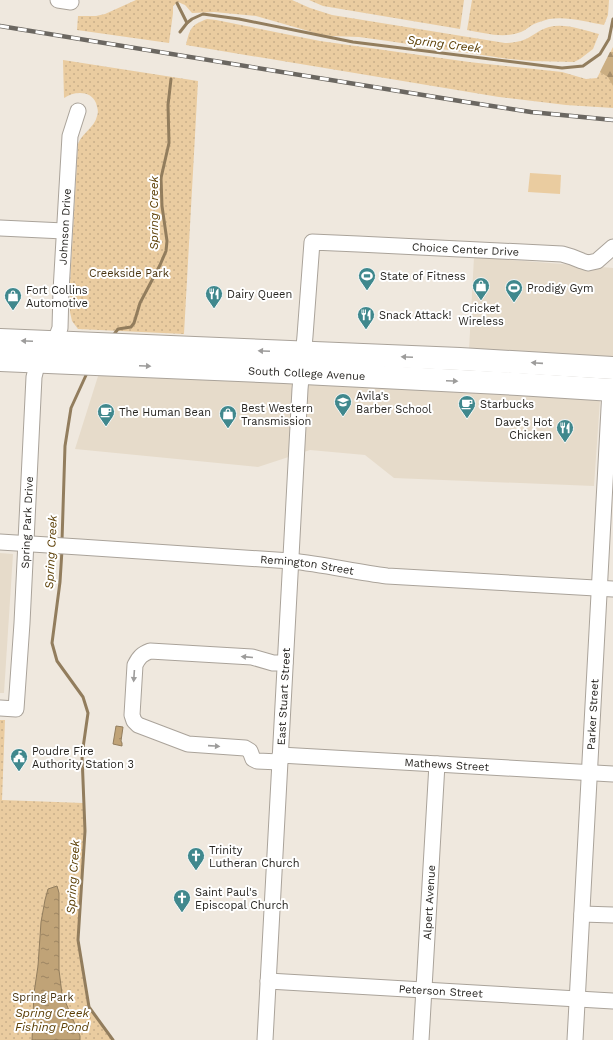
<svg xmlns="http://www.w3.org/2000/svg" width="613" height="1040" viewBox="0 0 613 1040" font-family="'Work Sans',sans-serif">
<defs>
<pattern id="grass-dots" width="8" height="8" patternUnits="userSpaceOnUse"><rect width="8" height="8" fill="#eacca0"/><path d="M2 2h.1M6 6h.1" fill="none" stroke="#c9af8a" stroke-width="1.8" stroke-linecap="round"/></pattern>
<pattern id="forest-firs" width="22" height="20" patternUnits="userSpaceOnUse"><rect width="22" height="20" fill="#cbae82"/><path d="M5 1l3.5 6h-7zM16 11l3.5 6h-7z" fill="#a58d6a"/></pattern>
<pattern id="water-ripples" width="26" height="14" patternUnits="userSpaceOnUse"><rect width="26" height="14" fill="#c0a377"/><path d="M2 4q2-2 4 0t4 0M15 11q2-2 4 0t4 0" fill="none" stroke="#9c8561"/></pattern>
</defs>
<rect width="100%" height="100%" fill="#efe8de"/>
<g fill="#e6dbca">
<polygon points="474,257 613,268 613,358 469,350"/>
<polygon points="99,373 600,400 594,486 394,478 365,455 310,450 258,467 75,449"/>
<polygon points="0,553 13,554 4,693 0,693"/>
</g>
<g fill="url(#grass-dots)">
<path d="M136,0H292L310,8L332,15L505,43C512,43 519,42 526,39C534,35 541,29 549,27C565,23 583,30 599,34L593,49L580,59L574,62L532,61L509,59L388,41L359,37L332,36L318,34L305,30L256,16L214,12L192,13L185,5L178,2L173,6V13L169,43L77,30L78,16H96L105,14Z"/>
<polygon points="309,0 464,0 460,29 335,8 323,6"/>
<path d="M472,0H609L608,15L604,25C587,22 567,16 549,19C545,20 539,22 534,24C530,26 526,30 521,32C503,39 485,33 467,30Z"/>
<path d="M207,19L216,20L320,41L469,62L562,72L586,79L597,78L613,47V108L566,105L499,97L186,45C190,28 191,25 207,19Z"/>
<path d="M63,60L198,81L184,334L78,329L72,321L70,312V283L78,144C82,133 95,127 97,116C99,111 97,107 96,103C91,90 74,91 64,98Z"/>
<polygon points="0,720 5,720 2,800 83,803 86,831 78,939 84,982 89,1008 99,1020 112,1040 0,1040"/>
</g>
<polygon fill="url(#forest-firs)" points="610,52 613,52 613,86 608,77 600,72"/>
<polygon fill="#eacca0" points="530,173 561,175 560,194 528,192"/>
<g fill="url(#water-ripples)" stroke="#927d5d">
<polygon points="116,726 123,727 121,741 122,743 122,746 113,744"/>
<polygon points="57,886 59,893 59,970 62,994 80,1036 80,1040 32,1040 34,993 38,966 41,922 45,900 48,889"/>
</g>
<g fill="none" stroke-linecap="round" stroke-linejoin="round">
<g stroke="#927d5d" stroke-width="3">
<polyline points="177,3 187,23"/>
<polyline points="180,32 187,23 192,19 203,14 239,19 353,42 562,68 583,66 600,54 609,39 613,19"/>
<polyline points="112,337 118,329 131,327 134,323 140,303 160,265 166,251 167,241 162,206 161,178 169,143 168,105 171,79"/>
<polyline points="62,541 65,446 71,408 87,373"/>
<polyline points="62,550 60,582 52,643 57,661 83,697 88,713 82,755 85,831 78,940 89,1007 113,1040"/>
</g>
<defs>
<g id="minor">
<polyline points="58,0 71,2"/>
<polyline points="0,228 64,231"/>
<path id="s1" d="M0,542L80,547L291,561C323,564 355,572 387,576L613,589"/>
<path id="s2" d="M0,708L16,709L22,623L34,377L36,369L55,341L60,328L61,291L70,136L78,111"/>
<path id="s3" d="M280,755L613,774"/>
<path d="M280,762L257,761L253,759L250,751L245,748L188,744L138,725L134,721L132,715L135,665C139,657 142,654 150,651L252,657L273,663H285"/>
<polyline points="582,914 613,915"/>
<path id="s4" d="M268,981L613,1001"/>
<path id="s5" d="M265,1040L300,389L305,336L312,242L358,244L562,254L572,257L582,261L588,263L597,261L613,247"/>
<path id="s6" d="M421,1040L437,764"/>
<path id="s7" d="M575,1040L610,390"/>
</g>
<g id="highway">
<polyline points="0,340 460,359 613,368"/>
<path id="s8" d="M0,360L284,372L518,384L613,390"/>
</g>
</defs>
<use href="#minor" stroke="#aaa39a" stroke-width="17"/>
<use href="#highway" stroke="#aaa39a" stroke-width="24"/>
<use href="#minor" stroke="#fff" stroke-width="15"/>
<use href="#highway" stroke="#fff" stroke-width="22"/>
<defs>
<polyline id="rail" points="0,26 466,102 531,112 613,120"/>
</defs>
<use href="#rail" stroke="#6b6761" stroke-width="4.5"/>
<use href="#rail" stroke="#fff" stroke-width="3" stroke-dasharray="9" stroke-linecap="butt"/>
</g>
<defs><path id="oneway-solid" d="M-6-.8H1V-3.2L6.5 0L1 3.2V.8H-6Z"/></defs>
<g fill="#9d9c9b">
<use href="#oneway-solid" transform="translate(27 341) rotate(-178)"/>
<use href="#oneway-solid" transform="translate(264 351) rotate(-177)"/>
<use href="#oneway-solid" transform="translate(407 357) rotate(-178)"/>
<use href="#oneway-solid" transform="translate(537 363) rotate(-176)"/>
<use href="#oneway-solid" transform="translate(145 366) rotate(3)"/>
<use href="#oneway-solid" transform="translate(452 381) rotate(3)"/>
<use href="#oneway-solid" transform="translate(247 657) rotate(-175)"/>
<use href="#oneway-solid" transform="translate(134 676) rotate(94)"/>
<use href="#oneway-solid" transform="translate(214 746) rotate(4)"/>
</g>
<defs>
<symbol id="stadium-pin" viewBox="-11 -11 22 30"><path d="M0 17L-7.5 6A9.5 9.5 0 1 1 7.5 6Z" fill="#40888d" stroke="#fff"/><path d="M0-5a6.5 5 0 1 0 0 10a6.5 5 0 1 0 0-10ZM-3.5-1.8h7v3.6h-7Z" fill="#fff"/></symbol>
<symbol id="shop-pin" viewBox="-11 -11 22 30"><path d="M0 17L-7.5 6A9.5 9.5 0 1 1 7.5 6Z" fill="#40888d" stroke="#fff"/><path d="M-5-2.5h2.3a2.7 3.5 0 0 1 5.4 0H5L5.5 6h-11ZM-1.5-2.5h3a1.5 2.3 0 0 0-3 0Z" fill="#fff"/></symbol>
<symbol id="restaurant-pin" viewBox="-11 -11 22 30"><path d="M0 17L-7.5 6A9.5 9.5 0 1 1 7.5 6Z" fill="#40888d" stroke="#fff"/><path d="M-5-6h1v4h1v-4h1v4h1v-4h1v5L-1.5 .5V6h-2V.5L-5-1ZM5-6V6H3V1.5H1.5Q1.5-4 5-6Z" fill="#fff"/></symbol>
<symbol id="school-pin" viewBox="-11 -11 22 30"><path d="M0 17L-7.5 6A9.5 9.5 0 1 1 7.5 6Z" fill="#40888d" stroke="#fff"/><path d="M0-5L7-2L0 1L-7-2ZM-4 1L0 2.5L4 1V4Q0 6-4 4Z" fill="#fff"/></symbol>
<symbol id="cafe-pin" viewBox="-11 -11 22 30"><path d="M0 17L-7.5 6A9.5 9.5 0 1 1 7.5 6Z" fill="#40888d" stroke="#fff"/><path d="M-5.5-4.5H6V0H3Q3 3.5 0 3.5H-2.5Q-5.5 3.5-5.5 0ZM3-3.2v2h1.7v-2ZM-6 4.5H4V6H-6Z" fill="#fff"/></symbol>
<symbol id="civic-pin" viewBox="-11 -11 22 30"><path d="M0 17L-7.5 6A9.5 9.5 0 1 1 7.5 6Z" fill="#40888d" stroke="#fff"/><path d="M-.6-6.5H3V-4.5H.6V-3L4-1V1h2V6H-6V1h2V-1L-.6-3ZM-1.2 2.5V6h2.4V2.5Z" fill="#fff"/></symbol>
<symbol id="church-pin" viewBox="-11 -11 22 30"><path d="M0 17L-7.5 6A9.5 9.5 0 1 1 7.5 6Z" fill="#40888d" stroke="#fff"/><path d="M-1.2-6h2.4v3.5h3.3v2.4h-3.3V6h-2.4V-.1h-3.3v-2.4h3.3Z" fill="#fff"/></symbol>
</defs>
<g fill-rule="evenodd">
<use href="#stadium-pin" x="357" y="266" width="20" height="27"/>
<use href="#shop-pin" x="471" y="276" width="20" height="27"/>
<use href="#stadium-pin" x="504" y="278" width="20" height="27"/>
<use href="#restaurant-pin" x="204" y="284" width="20" height="27"/>
<use href="#shop-pin" x="3" y="286" width="20" height="27"/>
<use href="#restaurant-pin" x="356" y="305" width="20" height="27"/>
<use href="#school-pin" x="333" y="392" width="20" height="27"/>
<use href="#cafe-pin" x="457" y="394" width="20" height="27"/>
<use href="#cafe-pin" x="96" y="402" width="20" height="27"/>
<use href="#shop-pin" x="218" y="404" width="20" height="27"/>
<use href="#restaurant-pin" x="555" y="418" width="20" height="27"/>
<use href="#civic-pin" x="9" y="747" width="20" height="27"/>
<use href="#church-pin" x="186" y="846" width="20" height="27"/>
<use href="#church-pin" x="172" y="888" width="20" height="27"/>
</g>
<g text-anchor="middle" stroke-width="4" stroke-linejoin="round" paint-order="stroke">
<g font-size="11" fill="#262420" stroke="#fff">
<text dy="4" stroke="none"><textPath href="#s2" startOffset="506">Johnson Drive</textPath></text>
<text dy="4" stroke="none"><textPath href="#s5" startOffset="953">Choice Center Drive</textPath></text>
<text dy="4" stroke="none"><textPath href="#s8" startOffset="307">South College Avenue</textPath></text>
<text dy="4" stroke="none"><textPath href="#s2" startOffset="203">Spring Park Drive</textPath></text>
<text dy="4" stroke="none"><textPath href="#s1" startOffset="308">Remington Street</textPath></text>
<text dy="4" stroke="none"><textPath href="#s5" startOffset="344">East Stuart Street</textPath></text>
<text dy="4" stroke="none"><textPath href="#s7" startOffset="326">Parker Street</textPath></text>
<text dy="4" stroke="none"><textPath href="#s3" startOffset="167">Mathews Street</textPath></text>
<text dy="4" stroke="none"><textPath href="#s6" startOffset="138">Alpert Avenue</textPath></text>
<text dy="4" stroke="none"><textPath href="#s4" startOffset="173">Peterson Street</textPath></text>
</g>
<g font-size="11" fill="#48330f" stroke="#fff">
<text x="129" y="277">Creekside Park</text>
<text x="43" y="1001">Spring Park</text>
</g>
<g font-size="11" fill="#262420" stroke="#fff" text-anchor="start">
<text x="380" y="280">State of Fitness</text>
<text x="527" y="292">Prodigy Gym</text>
<text x="26" y="294">Fort Collins<tspan x="26" dy="13">Automotive</tspan></text>
<text x="227" y="298">Dairy Queen</text>
<text x="481" y="312" text-anchor="middle">Cricket<tspan x="481" dy="13">Wireless</tspan></text>
<text x="379" y="319">Snack Attack!</text>
<text x="356" y="400">Avila's<tspan x="356" dy="13">Barber School</tspan></text>
<text x="480" y="408">Starbucks</text>
<text x="241" y="412">Best Western<tspan x="241" dy="13">Transmission</tspan></text>
<text x="119" y="416">The Human Bean</text>
<text x="552" y="426" text-anchor="end">Dave's Hot<tspan x="552" dy="13">Chicken</tspan></text>
<text x="32" y="755">Poudre Fire<tspan x="32" dy="13">Authority Station 3</tspan></text>
<text x="209" y="854">Trinity<tspan x="209" dy="13">Lutheran Church</tspan></text>
<text x="195" y="896">Saint Paul's<tspan x="195" dy="13">Episcopal Church</tspan></text>
</g>
<g font-size="12" font-style="italic" fill="#5c3f05" stroke="#fff">
<text transform="translate(444 44) rotate(7)" y="4">Spring Creek</text>
<text transform="translate(154 213) rotate(-90)" y="4">Spring Creek</text>
<text transform="translate(51 552) rotate(-87)" y="4">Spring Creek</text>
<text transform="translate(73 877) rotate(-86)" y="4">Spring Creek</text>
<text x="52" y="1017">Spring Creek<tspan x="52" dy="14">Fishing Pond</tspan></text>
</g>
</g>
</svg>
